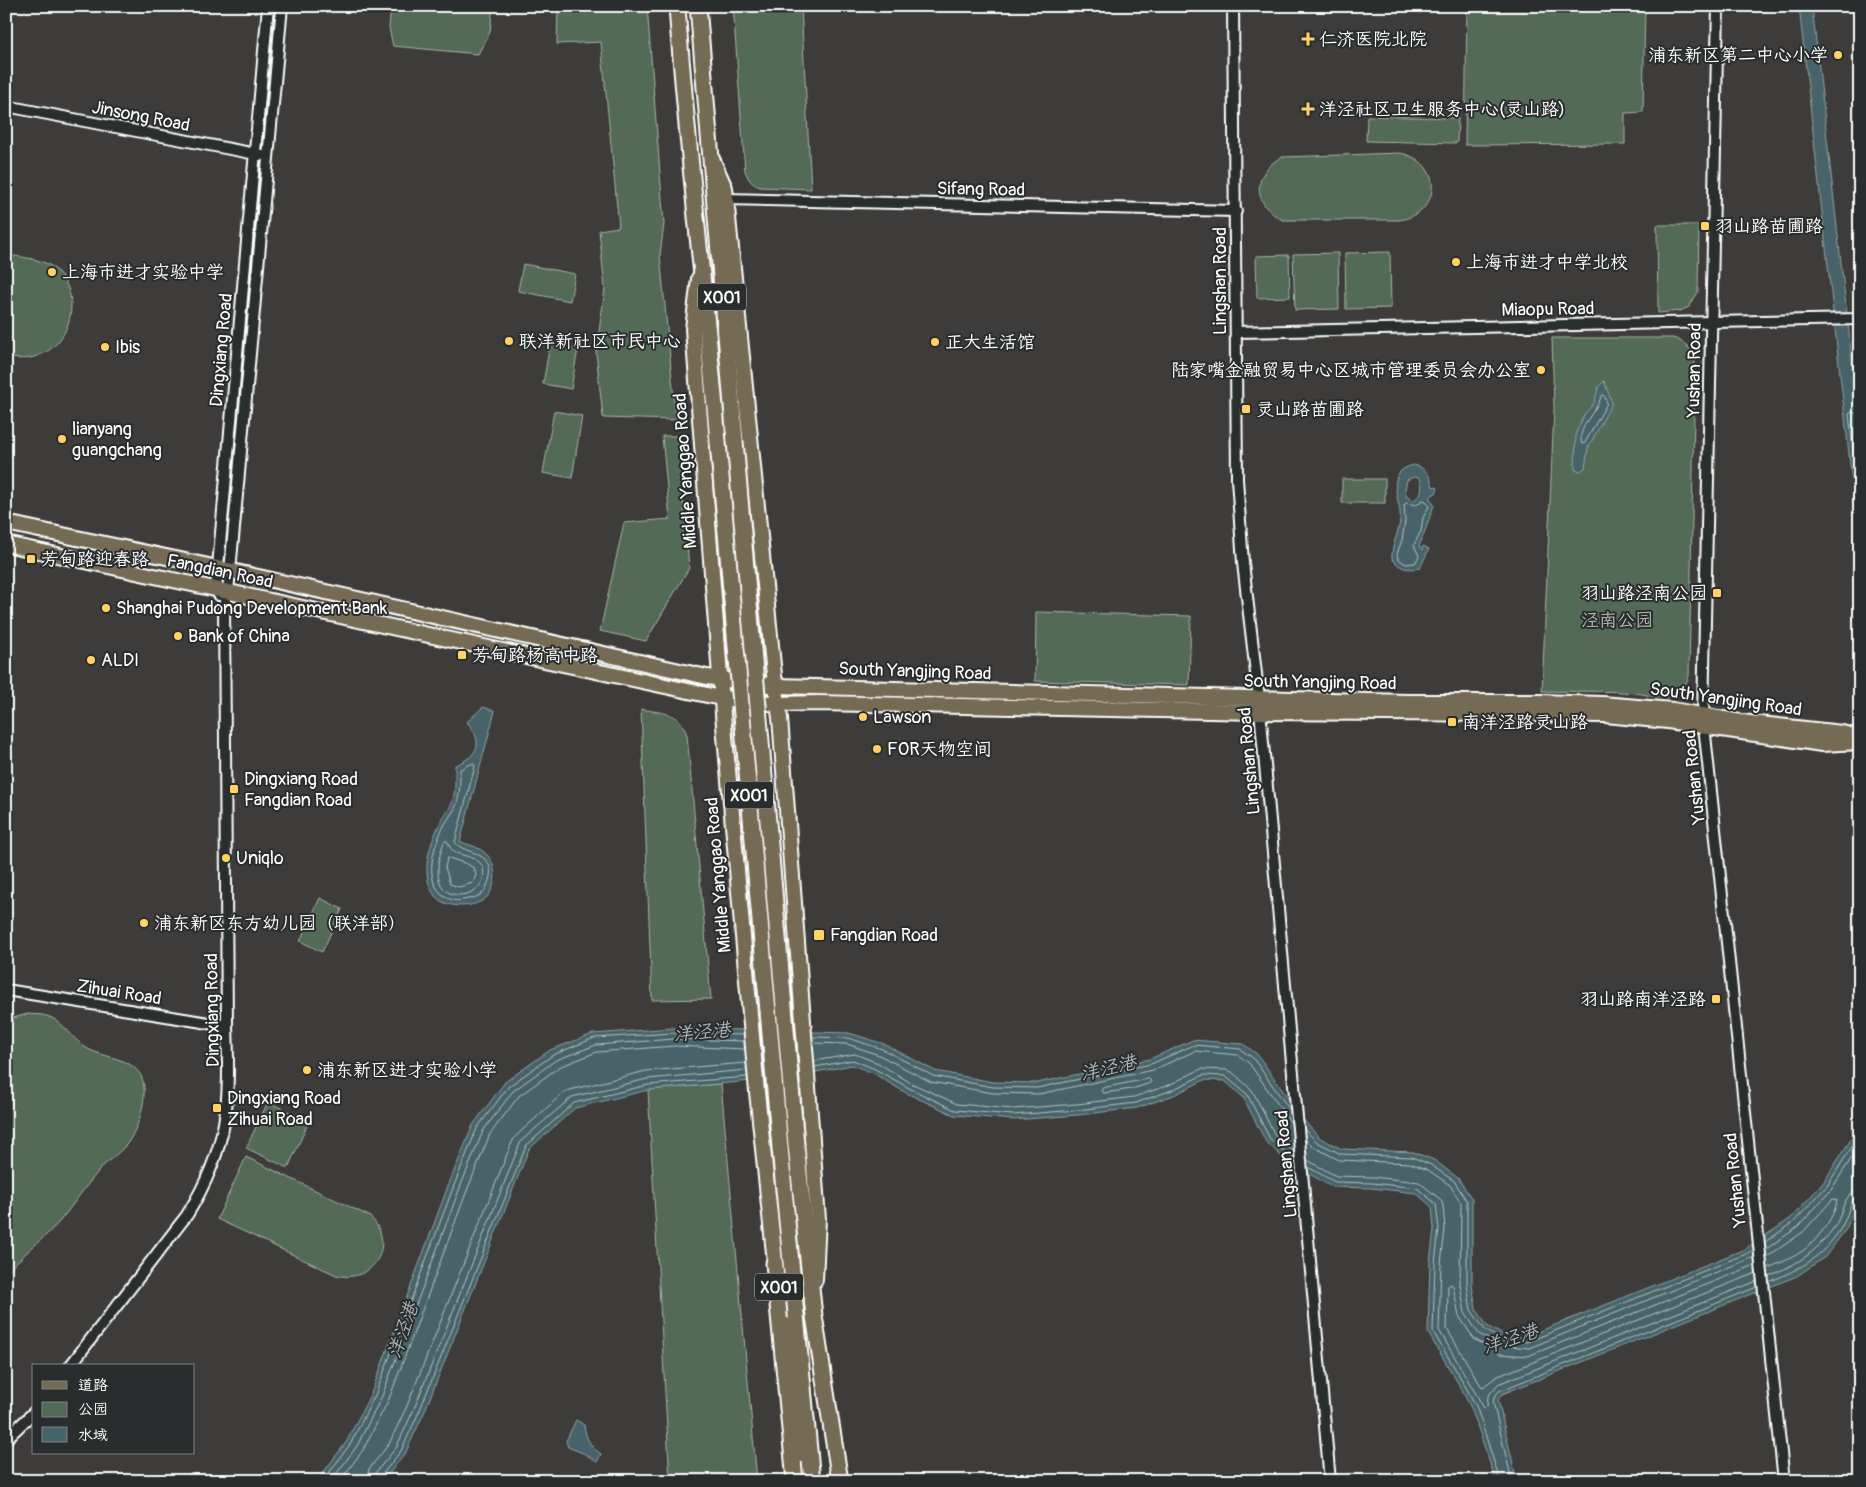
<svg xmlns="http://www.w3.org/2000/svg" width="1866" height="1487" viewBox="0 0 1866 1487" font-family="Pangolin,'LXGW WenKai TC',sans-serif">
<rect width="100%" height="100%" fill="#3e3c3a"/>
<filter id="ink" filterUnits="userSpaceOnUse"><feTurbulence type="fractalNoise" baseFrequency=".02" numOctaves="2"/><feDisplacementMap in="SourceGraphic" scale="10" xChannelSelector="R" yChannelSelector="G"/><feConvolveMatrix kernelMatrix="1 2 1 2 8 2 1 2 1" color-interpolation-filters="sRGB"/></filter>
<g filter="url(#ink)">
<g fill="#536a56" stroke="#a9b4aa">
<polygon points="391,6 493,6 490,32 478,54 393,46 389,28"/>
<polygon points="558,6 647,6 664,224 660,255 676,420 603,418 596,352 605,289 599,230 619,227 601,42 557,44"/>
<path d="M733,6H801L811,189L760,187C751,184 749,180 745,171Z"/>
<polygon points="1467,6 1645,6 1643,112 1625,113 1625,144 1465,145"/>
<polygon points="1367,116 1458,118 1457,143 1366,141"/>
<path d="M1400,153C1443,161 1443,212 1400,220H1283C1251,205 1252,172 1282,157Z"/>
<polygon points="1657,225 1699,225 1698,292 1689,307 1680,311 1658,313"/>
<polygon points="1390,252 1391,308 1346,309 1345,253"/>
<polygon points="1338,253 1339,309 1295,310 1293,254"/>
<path d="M6,255C21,257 38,258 51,266C84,289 74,344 37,356C26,360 17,359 6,357Z"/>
<polygon points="1289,255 1290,297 1257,298 1256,256"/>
<polygon points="523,264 575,274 570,301 518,291"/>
<path d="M1552,338H1673C1686,342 1693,350 1695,363L1689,676C1686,684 1682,693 1673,696C1661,700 1646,694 1635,693C1604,690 1573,692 1542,691L1554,409Z"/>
<polygon points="550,344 578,349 571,389 543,384"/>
<polygon points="554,411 582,416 572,478 543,473"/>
<polygon points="662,436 678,436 689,568 646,641 600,631 624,523 670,519"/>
<rect x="1342" y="479" width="43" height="24"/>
<polygon points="1036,612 1191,616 1189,685 1035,681"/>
<path d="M641,709C664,714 679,710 687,735L711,999L652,1000Z"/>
<polygon points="320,898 342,909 322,952 300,941"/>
<path d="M28,1014C34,1015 41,1014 47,1016C64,1021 73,1041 88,1049C104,1058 131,1057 141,1076C150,1094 138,1129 127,1144C118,1155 105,1162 97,1173C84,1188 73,1205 60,1221C43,1240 22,1254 6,1274V1020Z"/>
<polygon points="721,1084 757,1481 670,1481 648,1090"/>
<polygon points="268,1102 309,1121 288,1168 246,1148"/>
<path d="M246,1157L369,1216C398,1242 374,1285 336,1275L217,1219Z"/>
</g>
<g fill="#466469" stroke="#90a2a5" fill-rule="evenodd">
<polygon points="1799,6 1812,6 1860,431 1860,553"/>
<polygon points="1604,381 1612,403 1588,448 1585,468 1580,471 1575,470 1576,433 1584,415 1594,403 1599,386"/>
<path d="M1414,465C1426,468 1430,475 1433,487L1436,486L1438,488L1436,493L1432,495L1430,498L1434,505C1429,519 1425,532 1419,546L1422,550L1423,546L1429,549L1420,568C1407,570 1399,569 1392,558C1391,547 1399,532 1400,521C1403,502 1381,472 1414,465ZM1414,477L1419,478C1424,486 1422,495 1414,500L1407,497L1405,490L1407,480Z"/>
<path d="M483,707L495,711L460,842C467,844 475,846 481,850C497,859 499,883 487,897C476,909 445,909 435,896C419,874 430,844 440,823C443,816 449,810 452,803C456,791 455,778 455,765C479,756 484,742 467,722Z"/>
<polygon points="673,1028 849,1033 884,1044 935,1071 993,1082 1037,1083 1150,1059 1193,1040 1243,1044 1257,1054 1305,1122 1320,1138 1342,1149 1413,1152 1434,1160 1458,1178 1472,1199 1472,1285 1476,1308 1487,1326 1505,1336 1525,1337 1745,1249 1790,1219 1823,1183 1860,1125 1860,1196 1846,1229 1825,1257 1797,1276 1502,1394 1498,1400 1517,1481 1496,1481 1472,1410 1458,1383 1428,1333 1430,1262 1434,1229 1432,1207 1416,1193 1372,1188 1333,1187 1289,1163 1266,1142 1243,1097 1225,1081 1204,1080 1174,1095 1137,1108 1078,1115 1013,1120 954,1115 906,1093 873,1073 852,1065 801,1075 763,1080 648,1090 575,1108 529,1149 424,1413 405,1454 383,1481 317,1481 347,1441 372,1391 448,1186 473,1125 505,1082 550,1050 593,1034"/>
<path d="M576,1420L584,1425C586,1439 590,1446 601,1454L597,1462L585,1454L568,1447L566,1441Z"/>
</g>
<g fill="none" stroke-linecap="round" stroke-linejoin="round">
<g stroke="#b5c1c3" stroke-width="1">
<path d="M1603,395L1605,397L1607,403L1585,443L1582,444C1576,428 1597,411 1601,397Z"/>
<polyline points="1860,415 1852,412 1849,414 1860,508"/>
<polygon points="1423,500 1426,501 1429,506 1423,518 1421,531 1414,545 1419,556 1415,563 1406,564 1398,559 1397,554 1402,540 1405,521 1404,505 1406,503 1416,505"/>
<path d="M471,764H474L475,766L455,842C462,855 504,850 486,888C483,895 476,898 468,899C460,901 453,902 446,897C421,882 434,844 445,824C449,817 454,811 457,804C460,792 460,782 460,770Z"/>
<path d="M447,841C449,844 450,848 453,851C461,857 474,855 481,864C484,868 484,874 483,879C479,894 457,900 445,890C433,879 439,855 444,842Z"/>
<polygon points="449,858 467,864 474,868 476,875 473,883 459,887 450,884 445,867 447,859"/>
<polyline points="812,1037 848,1038 882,1049 933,1076 993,1087 1037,1088 1151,1064 1194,1045 1240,1049 1253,1058 1290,1110"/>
<polyline points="813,1043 847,1044 879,1055 931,1082 993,1093 1039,1094 1153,1070 1195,1051 1238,1055 1249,1063 1291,1123"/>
<polyline points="814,1061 855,1054 878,1063 911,1083 957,1104 1013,1109 1077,1104 1134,1097 1169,1085 1201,1069 1226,1070 1232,1072 1252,1090 1275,1135 1294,1152"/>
<polyline points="815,1067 853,1060 875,1069 909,1088 955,1110 1013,1115 1077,1110 1136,1103 1172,1090 1203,1075 1225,1076 1247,1094 1270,1139 1295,1160"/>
<polygon points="1149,1079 1151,1081 1150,1083 1132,1089 1104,1093 1101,1091 1103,1088"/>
<polyline points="1304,1129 1317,1142 1341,1154 1412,1157 1431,1165 1454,1181 1467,1201 1467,1285 1471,1310 1485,1330 1504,1341 1527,1342 1746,1254 1753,1250"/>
<polyline points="1305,1139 1314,1147 1339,1160 1410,1163 1428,1170 1450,1185 1461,1203 1460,1285 1465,1313 1479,1334 1499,1345 1529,1348 1754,1257"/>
<polyline points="1307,1160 1336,1176 1373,1177 1419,1182 1441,1200 1443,1206 1445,1229 1441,1263 1439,1330 1484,1408 1487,1407 1488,1396 1498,1384 1757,1281"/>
<polyline points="1308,1167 1335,1182 1372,1183 1417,1188 1436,1204 1439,1229 1435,1263 1433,1332 1462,1380 1477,1408 1500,1481"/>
<polyline points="1765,1242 1793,1223 1827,1186 1860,1134"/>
<polyline points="1766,1249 1798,1227 1831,1190 1860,1145"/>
<path d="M1767,1257L1803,1232L1833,1199L1837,1200C1836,1214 1822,1233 1812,1243C1800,1255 1783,1262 1768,1268"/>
<polyline points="1755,1265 1528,1356 1500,1354 1474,1339 1459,1316 1453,1286 1451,1284 1448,1286 1447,1329 1481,1386 1483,1387 1496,1377 1756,1273"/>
<path d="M1769,1276C1799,1263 1816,1253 1835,1226C1843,1214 1843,1191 1860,1190"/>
<path d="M1769,1282C1801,1268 1821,1259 1841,1228C1846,1219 1849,1208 1853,1199L1860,1197"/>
<polyline points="323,1481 351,1443 376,1393 453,1188 477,1128 509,1086 553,1055 594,1038 673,1033 744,1035"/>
<polyline points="331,1481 357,1446 382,1396 459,1190 483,1131 513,1091 556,1060 596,1045 674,1039 744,1041"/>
<polyline points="340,1481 363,1450 389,1399 466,1193 490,1134 519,1096 559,1067 597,1052 674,1046 745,1049"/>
<polyline points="366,1481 369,1469 389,1444 407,1406 512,1142 516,1136 562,1094 570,1090 646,1071 746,1063"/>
<polyline points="373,1481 376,1472 396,1448 414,1409 521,1141 572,1097 647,1079 747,1070"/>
<polyline points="380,1481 381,1476 401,1451 419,1412 526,1146 574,1103 648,1085 747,1077"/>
<polyline points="1512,1481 1493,1402 1494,1398 1499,1391 1757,1287"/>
</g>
<defs>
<g id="minor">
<polyline points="1233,6 1237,479 1243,563 1259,699 1330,1481"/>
<polyline points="1718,6 1703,716 1784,1481"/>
<polyline points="6,106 261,155"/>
<polyline points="726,199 1236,211"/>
<polyline points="1236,332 1860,319"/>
<polyline points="219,595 216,589 268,6"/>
<polyline points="6,990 227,1026"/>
<path d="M70,1366L187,1215C229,1147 230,1103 227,1026L224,605L228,592L231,560L282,6"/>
<polyline points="6,1439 34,1412"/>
</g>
<g id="major">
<polyline points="713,161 725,188 774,675 780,718 818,1219 815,1280"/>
<polyline points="699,278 693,329 723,714 757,1092 776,1272"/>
<polyline points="6,523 218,568 707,677 776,686 1407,702 1540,702 1602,704 1673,710 1741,722 1842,733 1860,738"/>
<polyline points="6,544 721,698 779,704 818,703 1260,712 1605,715 1668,721 1822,744 1860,742"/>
<polyline points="786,1325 791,1352 802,1455"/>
</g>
<g id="highway">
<path d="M677,6C687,152 706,297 718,442"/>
<polyline points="698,6 735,441"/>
<polyline points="796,1145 814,1316 840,1481"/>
<polyline points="780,1148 812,1481"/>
<polyline points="774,1263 795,1481"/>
</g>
</defs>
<use href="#minor" stroke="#fff" stroke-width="14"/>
<use href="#major" stroke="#fff" stroke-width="18"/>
<use href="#highway" stroke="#fff" stroke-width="19"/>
<use href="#minor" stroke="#2a2d2e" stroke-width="10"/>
<use href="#major" stroke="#746b52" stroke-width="14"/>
<use href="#highway" stroke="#746b52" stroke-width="15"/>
<defs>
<g id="highway-bridge">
<polyline points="735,441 796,1145"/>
<polyline points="718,442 780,1148"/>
</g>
</defs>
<use href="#highway-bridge" stroke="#fff" stroke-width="19" stroke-linecap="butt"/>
<use href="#highway-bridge" stroke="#746b52" stroke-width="15"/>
</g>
</g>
<g fill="#ffd166" stroke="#2a2d2e" stroke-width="2">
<path d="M1305.5 31.5h5v5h5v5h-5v5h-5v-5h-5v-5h5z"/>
<circle cx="1838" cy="55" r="5"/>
<path d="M1305.5 101.5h5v5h5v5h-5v5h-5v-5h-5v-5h5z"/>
<rect x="1700" y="221" width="10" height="10" rx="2.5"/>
<circle cx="1456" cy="262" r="5"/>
<circle cx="52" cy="272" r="5"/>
<circle cx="509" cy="341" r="5"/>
<circle cx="935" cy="342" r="5"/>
<circle cx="105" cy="347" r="5"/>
<circle cx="1541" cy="370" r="5"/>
<rect x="1241" y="404" width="10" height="10" rx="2.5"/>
<circle cx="62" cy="439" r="5"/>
<rect x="26" y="554" width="10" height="10" rx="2.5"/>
<rect x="1712" y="588" width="10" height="10" rx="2.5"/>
<circle cx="106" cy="608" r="5"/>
<circle cx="178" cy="636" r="5"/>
<rect x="457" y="650" width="10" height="10" rx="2.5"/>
<circle cx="91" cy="660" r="5"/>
<circle cx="863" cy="717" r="5"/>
<rect x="1447" y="717" width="10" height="10" rx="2.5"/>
<circle cx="877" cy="749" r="5"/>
<rect x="229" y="784" width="10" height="10" rx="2.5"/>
<circle cx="226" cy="858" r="5"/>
<circle cx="144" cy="923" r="5"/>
<rect x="813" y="929" width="12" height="12" rx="2.5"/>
<rect x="1711" y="994" width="10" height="10" rx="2.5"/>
<circle cx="307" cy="1070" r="5"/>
<rect x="212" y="1103" width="10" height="10" rx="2.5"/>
</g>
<g text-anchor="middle" stroke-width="4" stroke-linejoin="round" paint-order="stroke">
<g fill="#2a2d2e" stroke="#bfc0c0" stroke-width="1">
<rect x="698" y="283.5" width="48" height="27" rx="4"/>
<rect x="725" y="781.5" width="48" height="27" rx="4"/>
<rect x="755" y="1273.5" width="48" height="27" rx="4"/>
</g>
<g font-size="16" font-weight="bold" fill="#fff">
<text x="722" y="303">X001</text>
<text x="749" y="801">X001</text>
<text x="779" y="1293">X001</text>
</g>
<g font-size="18" fill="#fff" stroke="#2a2d2e" text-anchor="start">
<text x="1319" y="45">仁济医院北院</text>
<text x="1828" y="61" text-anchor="end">浦东新区第二中心小学</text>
<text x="1319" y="115">洋泾社区卫生服务中心(灵山路)</text>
<text x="1715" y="232">羽山路苗圃路</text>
<text x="1466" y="268">上海市进才中学北校</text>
<text x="62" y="278">上海市进才实验中学</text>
<text x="519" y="347">联洋新社区市民中心</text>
<text x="945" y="348">正大生活馆</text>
<text x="115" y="353">Ibis</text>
<text x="1531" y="376" text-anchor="end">陆家嘴金融贸易中心区城市管理委员会办公室</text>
<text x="1256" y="415">灵山路苗圃路</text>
<text x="72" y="435">lianyang<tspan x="72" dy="21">guangchang</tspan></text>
<text x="41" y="565">芳甸路迎春路</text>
<text x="1707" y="599" text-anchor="end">羽山路泾南公园</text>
<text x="116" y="614">Shanghai Pudong Development Bank</text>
<text x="188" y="642">Bank of China</text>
<text x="472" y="661">芳甸路杨高中路</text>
<text x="101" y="666">ALDI</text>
<text x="873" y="723">Lawson</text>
<text x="1462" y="728">南洋泾路灵山路</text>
<text x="887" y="755">FOR天物空间</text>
<text x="244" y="785">Dingxiang Road<tspan x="244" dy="21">Fangdian Road</tspan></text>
<text x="236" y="864">Uniqlo</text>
<text x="154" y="929">浦东新区东方幼儿园（联洋部）</text>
<text x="830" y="941">Fangdian Road</text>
<text x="1706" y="1005" text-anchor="end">羽山路南洋泾路</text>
<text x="317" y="1076">浦东新区进才实验小学</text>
<text x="227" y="1104">Dingxiang Road<tspan x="227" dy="21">Zihuai Road</tspan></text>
</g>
<g font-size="18" fill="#fff" stroke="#2a2d2e">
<text transform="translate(141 116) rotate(11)" y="6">Jinsong Road</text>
<text transform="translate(981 189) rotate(1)" y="6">Sifang Road</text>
<text transform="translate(1220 281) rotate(-90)" y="6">Lingshan Road</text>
<text transform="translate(1548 309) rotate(-1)" y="6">Miaopu Road</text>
<text transform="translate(221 350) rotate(-85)" y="6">Dingxiang Road</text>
<text transform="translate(1694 370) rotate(-89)" y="6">Yushan Road</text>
<text transform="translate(685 471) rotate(-94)" y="6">Middle Yanggao Road</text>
<text transform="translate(220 571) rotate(12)" y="6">Fangdian Road</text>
<text transform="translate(915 671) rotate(2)" y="6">South Yangjing Road</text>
<text transform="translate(1320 682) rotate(1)" y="6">South Yangjing Road</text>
<text transform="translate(1726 699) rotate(8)" y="6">South Yangjing Road</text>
<text transform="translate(1249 761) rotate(-95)" y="6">Lingshan Road</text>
<text transform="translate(1694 777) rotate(-96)" y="6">Yushan Road</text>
<text transform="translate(718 875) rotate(-95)" y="6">Middle Yanggao Road</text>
<text transform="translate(119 992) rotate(9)" y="6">Zihuai Road</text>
<text transform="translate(212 1010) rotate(-91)" y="6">Dingxiang Road</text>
<text transform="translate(1286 1164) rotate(-95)" y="6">Lingshan Road</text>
<text transform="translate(1735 1180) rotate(-96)" y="6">Yushan Road</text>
</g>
<g font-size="18" fill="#b2bcb3" stroke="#2a2d2e">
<text x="1617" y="626">泾南公园</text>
</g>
<g font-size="19" font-style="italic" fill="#acb9bc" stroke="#2a2d2e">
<text transform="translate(702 1031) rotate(-5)" y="7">洋泾港</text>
<text transform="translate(1108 1067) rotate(-13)" y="7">洋泾港</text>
<text transform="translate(402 1330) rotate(-71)" y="7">洋泾港</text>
<text transform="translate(1510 1338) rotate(-18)" y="7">洋泾港</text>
</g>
</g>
<rect width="1866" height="1487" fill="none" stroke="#2a2d2e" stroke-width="25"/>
<rect x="12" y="12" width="1841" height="1462" fill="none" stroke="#fff" stroke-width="2" filter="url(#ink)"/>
<rect x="32" y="1364" width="162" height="90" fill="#2a2d2e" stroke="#7f8182"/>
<rect x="42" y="1381" width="25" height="8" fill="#746b52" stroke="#7f8182"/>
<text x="78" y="1390" font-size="15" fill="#ffffff">道路</text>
<rect x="42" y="1402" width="25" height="15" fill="#536a56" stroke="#7f8182"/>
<text x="78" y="1414" font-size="15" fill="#ffffff">公园</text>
<rect x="42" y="1427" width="25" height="15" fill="#466469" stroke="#7f8182"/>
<text x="78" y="1440" font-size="15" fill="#ffffff">水域</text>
</svg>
